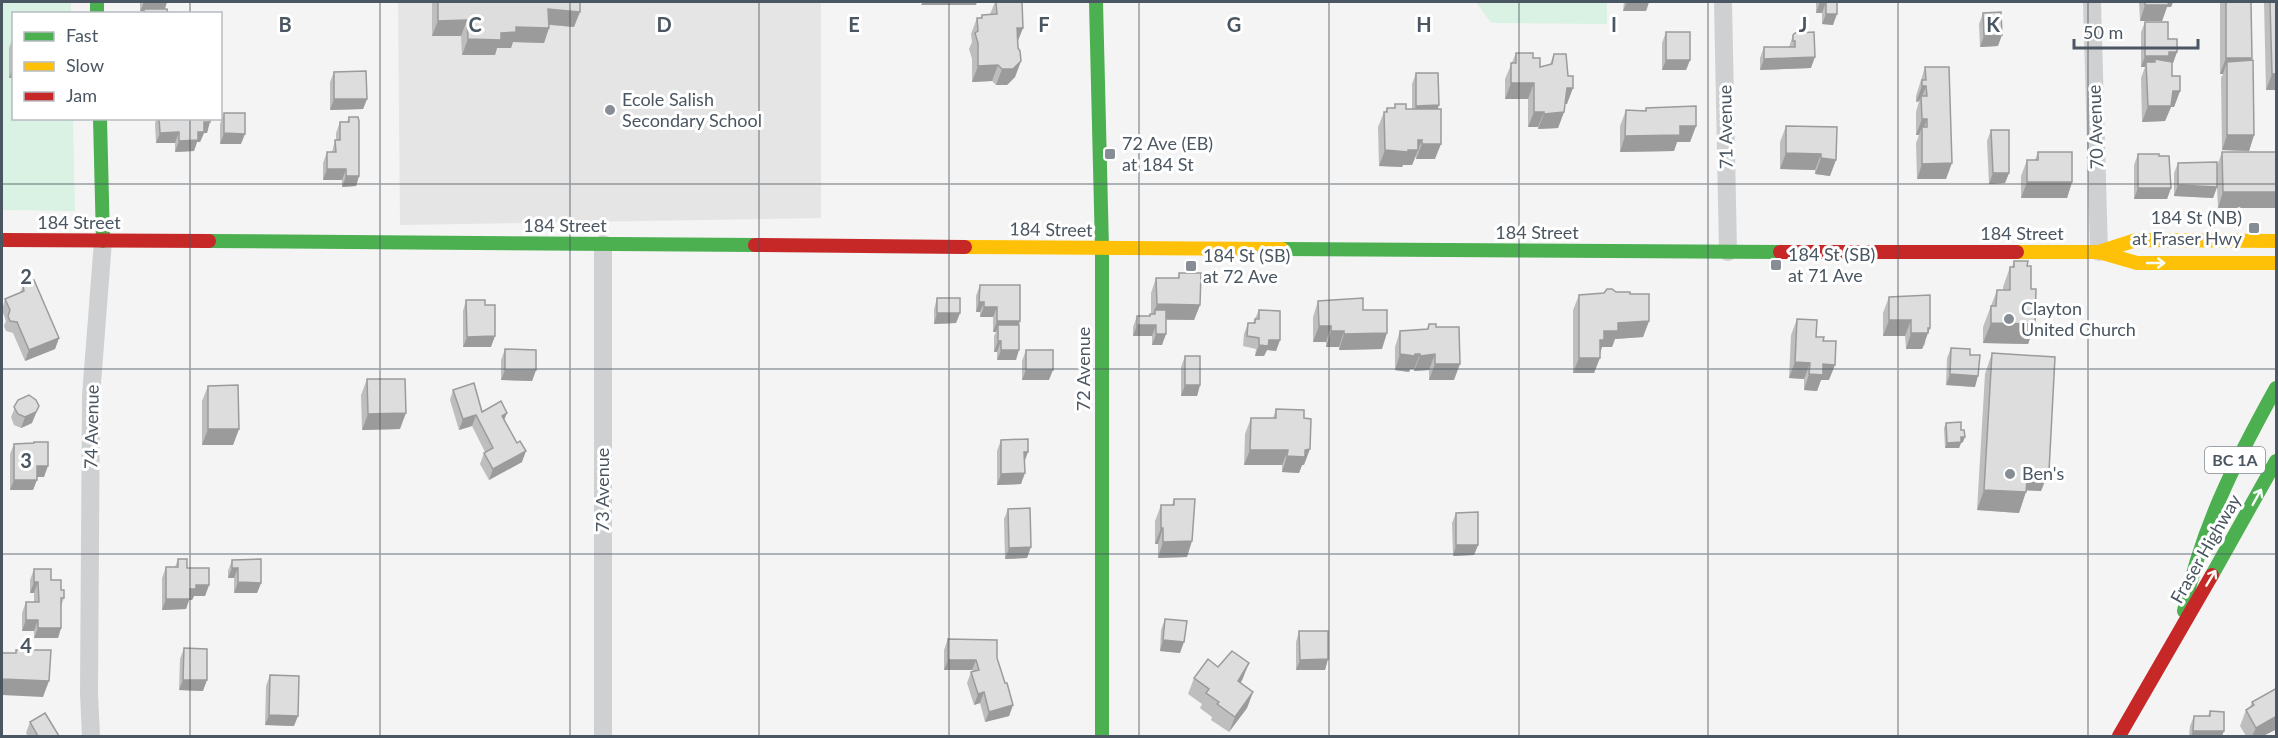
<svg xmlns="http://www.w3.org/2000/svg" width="2278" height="738" viewBox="0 0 2278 738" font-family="Lato,sans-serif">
<rect width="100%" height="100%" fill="#f4f4f4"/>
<polygon fill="#e6e5e6" points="398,2 821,2 821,218 400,225"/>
<g fill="#d9f2e3">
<polygon points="2,2 71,2 71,13 14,14 14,118 73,119 75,211 2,210"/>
<polygon points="1476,2 1607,2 1607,24 1491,23"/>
</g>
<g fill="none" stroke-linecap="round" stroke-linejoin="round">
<g stroke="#ced0d2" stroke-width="18">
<polyline points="1723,2 1728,252"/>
<polyline points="2092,2 2099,252"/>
<polyline points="91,736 89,693 91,396 103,241"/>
<polyline points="603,736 603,244"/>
</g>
<g stroke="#4caf50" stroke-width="14">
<polyline points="97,2 97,14"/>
<polyline points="1096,2 1102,249 1102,736"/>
<polyline points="100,118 103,241"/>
<polyline points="209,241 755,245"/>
<polyline points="1282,249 1780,252"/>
<polyline points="2212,575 2276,461"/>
<path d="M2184,611C2200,530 2236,460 2276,388"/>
</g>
<g stroke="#ffc107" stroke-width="14">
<polyline points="965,247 1282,249"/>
<polyline points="2017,252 2099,252 2137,263 2276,263"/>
<polyline points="2099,252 2136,240 2276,241"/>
</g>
<g stroke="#c62828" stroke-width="14">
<polyline points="2,240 209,241"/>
<polyline points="755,245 965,247"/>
<polyline points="1780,252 2017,252"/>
<polyline points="2119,736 2212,575"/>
</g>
</g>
<g fill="#bebebf">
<polygon points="140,2 167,2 165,9 168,14 142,14 143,11 140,11"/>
<polygon points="432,2 580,2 574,27 549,25 549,28 544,43 513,42 511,48 497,48 495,55 462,55 461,36 432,36"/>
<polygon points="995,2 1022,2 1023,28 1017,42 1018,48 1021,61 1015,77 1007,85 996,85 992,81 972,82 972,59 969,49 972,42 971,34 977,18 981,18 982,15 990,14"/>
<polygon points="1624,2 1649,2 1646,11 1623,11"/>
<polygon points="1816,2 1837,2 1833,25 1822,24 1822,13 1816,13"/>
<polygon points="2139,2 2173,2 2171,7 2167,7 2162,21 2140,21"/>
<polygon points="2220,2 2251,2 2251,61 2254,135 2249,151 2222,150 2221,78 2223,74 2220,74"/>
<polygon points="2264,2 2277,2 2277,90 2266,90"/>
<polygon points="1983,13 1998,46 1980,47 1979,24"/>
<polygon points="2145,22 2168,39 2177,52 2173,63 2172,63 2172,76 2180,91 2174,107 2171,107 2165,121 2142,122 2141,78 2145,67 2141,67 2141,32"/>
<polygon points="1666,32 1690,60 1686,70 1662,70 1662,43"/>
<polygon points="1793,35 1811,68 1760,70 1760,58 1764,47 1789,47"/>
<polygon points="13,37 14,78 9,78 9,48"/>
<polygon points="1516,53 1533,58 1540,67 1550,64 1554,54 1567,104 1565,104 1564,112 1558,128 1538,129 1538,127 1528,127 1528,99 1505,99 1505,79"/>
<polygon points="1925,67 1946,179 1917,179 1916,143 1919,135 1916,135 1916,112 1919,101 1916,102 1916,96"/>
<polygon points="334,72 367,99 363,109 330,110 330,82"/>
<polygon points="1416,73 1437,109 1435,159 1416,159 1416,156 1412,165 1403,165 1402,167 1379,166 1378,127 1384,112 1385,112 1387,108 1394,108 1395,104 1406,109 1412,109 1412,84"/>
<polygon points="1646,108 1696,126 1690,142 1677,142 1674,151 1620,152 1620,126 1626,110 1645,111"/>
<polygon points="224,113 241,144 220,144 220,124"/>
<polygon points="349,117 359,176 356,186 342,187 342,180 323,180 323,163 327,152 332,152 335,140 336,140 336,133 340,122 347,122"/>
<polygon points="157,118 210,118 207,133 204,133 200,142 197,142 194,151 175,152 175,143 156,143 155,123"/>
<polygon points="1786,126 1837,127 1830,176 1815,174 1815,170 1780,169 1780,142"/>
<polygon points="1991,130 2009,173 2005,183 1989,184 1987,141"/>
<polygon points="2038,152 2072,182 2067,198 2021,198 2021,176 2027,160 2035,160"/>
<polygon points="2222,152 2277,152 2277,208 2218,208 2217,187 2213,198 2174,196 2174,173 2178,163 2217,166"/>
<polygon points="2138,154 2159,156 2171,188 2167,199 2134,199 2134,165"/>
<polygon points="2014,261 2027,266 2035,324 2028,344 1983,343 1983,327 1997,290 2003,290 2003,287 2010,267 2012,267"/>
<polygon points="1179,273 1200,305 1194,320 1166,320 1162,345 1152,345 1152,336 1133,336 1133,327 1137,316 1149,316 1150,314 1151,314 1151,293 1156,278 1178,278"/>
<polygon points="23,285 59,338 55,349 25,361 13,333 6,331 4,326 6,321 2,310 5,299 20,293"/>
<polygon points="980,285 1020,321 1019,325 1016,360 997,360 997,352 994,352 994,336 996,332 993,332 993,317 980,317 980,312 976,312 976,296"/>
<polygon points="1616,292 1630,294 1649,321 1643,337 1615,339 1612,347 1602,347 1594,373 1573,373 1573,310 1579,295"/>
<polygon points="1930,295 1925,344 1922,349 1906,349 1905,336 1883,336 1883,313 1889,297"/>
<polygon points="937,298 960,313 956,323 934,324 934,309"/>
<polygon points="466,300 485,305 491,347 463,347 463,311"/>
<polygon points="1318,301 1363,310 1382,349 1339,350 1339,347 1326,347 1326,342 1313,342 1313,317"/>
<polygon points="1259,310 1280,340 1276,351 1267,350 1264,356 1255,356 1256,349 1243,346 1244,334 1248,323 1253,323"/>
<polygon points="1797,319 1816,337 1823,341 1829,380 1821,380 1817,391 1804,390 1804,379 1789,378 1791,335"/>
<polygon points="1429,324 1436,327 1454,380 1429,380 1429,370 1414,371 1414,369 1410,369 1409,372 1395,370 1395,347 1400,331 1427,329"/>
<polygon points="1951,348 1970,355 1975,387 1946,385 1947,358"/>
<polygon points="505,349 536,370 532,381 501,380 501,360"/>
<polygon points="1026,350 1049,380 1022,380 1022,361"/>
<polygon points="1992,353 2049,471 2041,491 2026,490 2019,513 1977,510 1985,374"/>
<polygon points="1185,356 1200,385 1197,396 1181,396 1181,367"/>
<polygon points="367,379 400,429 362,430 361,395"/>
<polygon points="208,386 239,429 233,445 202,445 202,401"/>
<polygon points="453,390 482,412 504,420 522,462 489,480 480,464 484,453 485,452 472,426 459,430 450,400"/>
<polygon points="18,400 32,423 21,428 14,425 11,417"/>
<polygon points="1276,409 1304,465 1302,465 1299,473 1282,472 1282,465 1244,465 1245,434 1251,418 1273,418"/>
<polygon points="1946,423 1961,430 1963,442 1961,443 1959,448 1945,448 1944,428"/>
<polygon points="1001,440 1024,462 1021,484 997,485 997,451"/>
<polygon points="34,442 44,477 37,477 33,490 10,490 10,454 14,444 33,443"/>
<polygon points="1174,499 1187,557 1158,558 1158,544 1155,544 1155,521 1161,505 1172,505"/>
<polygon points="1008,509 1027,558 1005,559 1004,519"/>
<polygon points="1456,513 1478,545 1474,555 1453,556 1452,523"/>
<polygon points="178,559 187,568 209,585 205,596 194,596 192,600 189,600 186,609 162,610 162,578 166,567 175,567"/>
<polygon points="232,560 261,583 257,593 234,593 234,578 228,578 228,571"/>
<polygon points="34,569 51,580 61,590 64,598 61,606 61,628 58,638 34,638 34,631 22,631 22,613 26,602 34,602 34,593 30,593 30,580"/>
<polygon points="1165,619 1180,653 1160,651 1161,630"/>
<polygon points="1299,631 1328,659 1325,670 1296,670 1296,642"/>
<polygon points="948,639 997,658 1005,683 1013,705 1009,716 985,722 980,703 974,705 967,683 971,672 973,672 972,670 944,670 944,650"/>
<polygon points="184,648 203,691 179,690 180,659"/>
<polygon points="1218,667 1243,678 1241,683 1253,692 1247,708 1229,732 1211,720 1212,717 1200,708 1202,704 1188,694 1194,678"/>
<polygon points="270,675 294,726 265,725 266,686"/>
<polygon points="2277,688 2277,729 2263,736 2246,736 2240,726 2246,710 2250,707 2252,702"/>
<polygon points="2210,711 2222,736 2189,736 2190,726 2194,716 2208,716"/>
<polygon points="30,722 59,736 28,736 26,733"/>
</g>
<g fill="#9b9b9b">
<polygon points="144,2 167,2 164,11 144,9 143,11 140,11"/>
<polygon points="923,2 977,2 976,5 921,5"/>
<polygon points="1627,2 1649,2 1646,11 1623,11"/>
<polygon points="1820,2 1826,2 1822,13 1816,13"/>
<polygon points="2167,2 2173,2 2171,7 2167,7 2162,21 2140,21 2145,5"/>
<polygon points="548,9 580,12 574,27 543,24"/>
<polygon points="1826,14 1837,14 1833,25 1822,24"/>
<polygon points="467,20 461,36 432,36 438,21"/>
<polygon points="516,27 549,28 544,43 513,42 511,48 497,48 495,55 462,55 468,39 501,33"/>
<polygon points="1017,28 1023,28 1017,43"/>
<polygon points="2002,35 1998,46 1980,47 1984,36"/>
<polygon points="2169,52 2177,52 2173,63 2155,62 2155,59 2152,67 2146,62 2145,67 2141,67 2145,56"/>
<polygon points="1815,57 1811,68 1760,70 1764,59"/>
<polygon points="2226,58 2252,58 2246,74 2227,62 2223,74 2220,74"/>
<polygon points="1666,60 1690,60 1686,70 1662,70"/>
<polygon points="1021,61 1015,77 1007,85 996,85 1002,69"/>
<polygon points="998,65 992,81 972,82 978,66"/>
<polygon points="13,68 14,78 9,78"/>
<polygon points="2272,74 2277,74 2277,90 2266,90"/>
<polygon points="1511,83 1534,83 1528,99 1505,99"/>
<polygon points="1922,86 1926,86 1921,99 1921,96 1919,101 1916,102"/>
<polygon points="1567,88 1573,88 1567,104 1562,104"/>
<polygon points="2173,91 2180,91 2174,107 2171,107 2165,121 2142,122 2148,106"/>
<polygon points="334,99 367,99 363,109 330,110"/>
<polygon points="1439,105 1435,116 1412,116 1416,106"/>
<polygon points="1534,112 1544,112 1538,127 1528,127"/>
<polygon points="1564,112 1558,128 1538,129 1544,114"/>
<polygon points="1922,119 1927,119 1922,133 1922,127 1919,135 1916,135"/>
<polygon points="204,122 210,122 207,133 204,133 200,142 197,142 194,151 175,152 179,141 198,132"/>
<polygon points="1680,126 1696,126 1690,142 1677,142 1674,151 1620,152 1625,136"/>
<polygon points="179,132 175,143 156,143 160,133"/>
<polygon points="224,133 245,134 241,144 220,144"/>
<polygon points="2227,135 2254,135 2249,151 2222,150"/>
<polygon points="1418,140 1422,140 1412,165 1403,165 1402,167 1379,166 1385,150 1408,150"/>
<polygon points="1422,144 1441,144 1435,159 1416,159"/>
<polygon points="1786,153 1821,154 1815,170 1780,169"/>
<polygon points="1821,158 1836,160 1830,176 1815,174"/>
<polygon points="1952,163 1946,179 1917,179 1922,164"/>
<polygon points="327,169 346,169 342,180 323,180"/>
<polygon points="1993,173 2009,173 2005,183 1989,184"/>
<polygon points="346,176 359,176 356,186 342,187"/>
<polygon points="2027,182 2072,182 2067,198 2021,198"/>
<polygon points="2178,185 2217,187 2213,198 2174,196"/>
<polygon points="2138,188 2171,188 2167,199 2134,199"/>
<polygon points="2223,192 2277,192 2277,208 2218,208"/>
<polygon points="979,302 984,302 980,312 976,312"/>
<polygon points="1157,304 1200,305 1194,320 1153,319 1155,314 1155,310 1151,319"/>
<polygon points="984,307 997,307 993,317 980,317"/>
<polygon points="937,313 960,313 956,323 934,324"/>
<polygon points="1889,320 1911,320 1905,336 1883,336"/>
<polygon points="997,321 1020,321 1016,332 998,325 996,332 993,332"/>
<polygon points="1649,321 1643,337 1615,339 1612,347 1602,347 1599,356 1600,340 1604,331 1618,323"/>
<polygon points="1991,323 2035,324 2028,344 1983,343"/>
<polygon points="1137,325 1156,325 1152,336 1133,336"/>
<polygon points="1319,326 1331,326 1326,342 1313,342"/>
<polygon points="1928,328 1930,328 1922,349 1906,349 1911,333"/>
<polygon points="1331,331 1344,331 1339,347 1326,347"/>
<polygon points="1387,333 1382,349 1339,350 1344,334"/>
<polygon points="1156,334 1166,334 1162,345 1152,345"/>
<polygon points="495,336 491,347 463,347 467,337"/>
<polygon points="59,338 55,349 25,361 29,350"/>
<polygon points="1269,340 1280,340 1276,351 1267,350 1264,356 1255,356 1259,345"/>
<polygon points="998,341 1001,341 997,352 994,352"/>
<polygon points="1001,350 1019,350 1016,360 997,360"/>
<polygon points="1400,354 1420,354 1414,369 1410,369 1409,372 1395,370"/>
<polygon points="1435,354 1429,370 1414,371 1420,356"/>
<polygon points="1579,358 1600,358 1594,373 1573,373"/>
<polygon points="1795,362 1810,363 1804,379 1789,378"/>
<polygon points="1435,364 1460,364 1454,380 1429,380"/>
<polygon points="1823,364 1835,365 1829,380 1821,380 1817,391 1804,390 1809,374"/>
<polygon points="505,370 536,370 532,381 501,380"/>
<polygon points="1026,370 1053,370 1049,380 1022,380"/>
<polygon points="1950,374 1978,376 1975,387 1946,385"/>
<polygon points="1185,385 1200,385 1197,396 1181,396"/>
<polygon points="39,406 32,423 21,428 25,417"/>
<polygon points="406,413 400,429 362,430 368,414"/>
<polygon points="507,413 503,423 502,416"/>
<polygon points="476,415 472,426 459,430 463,419"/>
<polygon points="208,429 239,429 233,445 202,445"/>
<polygon points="1961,437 1965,437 1963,442 1961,443 1959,448 1945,448 1947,443"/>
<polygon points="1310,449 1304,465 1302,465 1299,473 1282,472 1287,456 1305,450"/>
<polygon points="1250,450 1288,450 1282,465 1244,465"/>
<polygon points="526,451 522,462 489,480 493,469"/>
<polygon points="1024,452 1028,452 1024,463"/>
<polygon points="37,466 48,466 44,477 33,477"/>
<polygon points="2028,469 2049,471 2041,491 2020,490"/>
<polygon points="1025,473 1021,484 997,485 1001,474"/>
<polygon points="14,480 37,480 33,490 10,490"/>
<polygon points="1984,490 2026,492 2019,513 1977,510"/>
<polygon points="1161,528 1163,528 1158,544 1155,544"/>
<polygon points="1192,541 1187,557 1158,558 1163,542"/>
<polygon points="1456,545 1478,545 1474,555 1453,556"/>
<polygon points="1031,547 1027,558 1005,559 1009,548"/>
<polygon points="232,568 238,568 234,578 228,578"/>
<polygon points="34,582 38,582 34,593 30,593"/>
<polygon points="238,582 261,583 257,593 234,593"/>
<polygon points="196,585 209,585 205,596 194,596 192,600 189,600 186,609 162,610 166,599 190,589"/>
<polygon points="26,620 38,620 34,631 22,631"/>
<polygon points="38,628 61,628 58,638 34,638"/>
<polygon points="1163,640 1184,642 1180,653 1160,651"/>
<polygon points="1328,659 1325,670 1296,670 1300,660"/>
<polygon points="948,660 976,660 972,670 944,670"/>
<polygon points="1249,663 1243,678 1232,697 1238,681"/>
<polygon points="2,679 49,681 43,697 2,695"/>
<polygon points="183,680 207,680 203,691 179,690"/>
<polygon points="984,692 980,703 974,705 978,694"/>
<polygon points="1253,692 1247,708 1229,732 1235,717"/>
<polygon points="1013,705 1009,716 985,722 989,712"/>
<polygon points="269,715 298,716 294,726 265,725"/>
<polygon points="2277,716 2277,729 2263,736 2252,736 2256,728"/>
<polygon points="2193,731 2224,731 2222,736 2191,736"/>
</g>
<g fill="#ddddde" stroke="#9b9b9b" stroke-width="1.5">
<polygon points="438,2 580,2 580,12 548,9 549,28 516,27 516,32 501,33 501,40 468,39 467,20 438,21"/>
<polygon points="996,2 1022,2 1023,28 1017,28 1018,48 1020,51 1021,61 1013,69 1002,69 998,65 978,66 978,43 975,33 978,31 977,18 982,18 982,15 997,14"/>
<polygon points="1820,2 1837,2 1837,14 1826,14 1826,2"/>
<polygon points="2145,2 2169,2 2168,5 2145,5"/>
<polygon points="2226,2 2251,2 2252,58 2226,58"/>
<polygon points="2270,2 2277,2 2277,74 2272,74"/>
<polygon points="144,9 167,9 168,14 144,14"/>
<polygon points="2001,12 2002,35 1984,36 1983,13"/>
<polygon points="2145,22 2168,22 2168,39 2177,39 2177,52 2169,52 2169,56 2145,56"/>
<rect x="1666" y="32" width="24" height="28"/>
<polygon points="1814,32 1815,57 1764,59 1764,47 1795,47 1795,41 1793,41 1793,35 1795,33"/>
<rect x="13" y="37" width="1" height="31"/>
<polygon points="1516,53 1533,53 1533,58 1540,58 1540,67 1552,64 1554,54 1566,54 1568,76 1573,76 1573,88 1567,88 1564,112 1544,114 1544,112 1534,112 1534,83 1511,83 1511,63 1516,63"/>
<polygon points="2155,59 2172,62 2172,76 2180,76 2180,91 2173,91 2171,106 2148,106 2146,62 2155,62"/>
<polygon points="2253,60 2254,135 2227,135 2227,62"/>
<polygon points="1925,67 1949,67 1952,163 1922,164 1922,127 1927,127 1927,119 1922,119 1921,96 1927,96 1926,86 1922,86 1922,80 1926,80"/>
<polygon points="366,71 367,99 334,99 334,72"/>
<polygon points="1416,73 1438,73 1439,105 1416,106"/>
<polygon points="1395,104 1406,104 1406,109 1441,109 1441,144 1422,144 1422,140 1418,140 1418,150 1408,150 1408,152 1385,150 1384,112 1387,112 1387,108 1395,108"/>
<polygon points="1696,106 1696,126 1680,126 1680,135 1625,136 1626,110 1646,111 1646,108"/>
<polygon points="224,113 245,113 245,134 224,133"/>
<polygon points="349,117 358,117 359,121 359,176 346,176 346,169 327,169 327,152 336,152 335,140 340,140 340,122 349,122"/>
<polygon points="159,118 210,118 210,122 204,122 204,132 198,132 198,140 179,141 179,132 160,133"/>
<polygon points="1786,126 1837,127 1836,160 1821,158 1821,154 1786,153"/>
<polygon points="1991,130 2009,130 2009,173 1993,173"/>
<polygon points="2038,152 2072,152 2072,182 2027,182 2027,160 2038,160"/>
<polygon points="2222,152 2277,152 2277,192 2223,192"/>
<polygon points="2138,154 2159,154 2159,156 2169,156 2171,188 2138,188"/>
<polygon points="2217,162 2217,187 2178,185 2178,163"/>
<polygon points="2014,261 2028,261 2027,266 2031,266 2031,289 2036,289 2035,324 1991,323 1991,306 1996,306 1997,290 2010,290 2010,267 2014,267"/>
<polygon points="1179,273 1201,273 1200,305 1157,304 1156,278 1179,278"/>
<polygon points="34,280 59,338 29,350 17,322 10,321 8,316 10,310 5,299 24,291 23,285"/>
<polygon points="980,285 1020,285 1020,321 997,321 997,307 984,307 984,302 979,302"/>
<polygon points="1607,289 1612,289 1616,292 1630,292 1630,294 1649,294 1649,321 1618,323 1618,331 1604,331 1604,340 1600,340 1600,358 1579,358 1579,295 1604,293"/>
<polygon points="1930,295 1930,328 1928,328 1928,333 1911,333 1911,320 1889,320 1889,297"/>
<rect x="937" y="298" width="23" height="15"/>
<polygon points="1363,298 1363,310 1387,310 1387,333 1344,334 1344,331 1331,331 1331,326 1319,326 1318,301"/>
<polygon points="466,300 485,300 485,305 495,305 495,336 467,337"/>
<polygon points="1155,310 1166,310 1166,334 1156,334 1156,325 1137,325 1137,316 1150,316 1150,314 1155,314"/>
<polygon points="1259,310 1280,311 1280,340 1269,340 1268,346 1259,345 1259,338 1247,336 1248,323 1255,323 1255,319 1259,319"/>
<polygon points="1797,319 1817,320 1816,337 1824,337 1823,341 1836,341 1835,365 1823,364 1823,375 1809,374 1810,363 1795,362"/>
<polygon points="1429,324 1436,324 1436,327 1459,327 1460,364 1435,364 1435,354 1420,356 1420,354 1415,354 1415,356 1400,354 1400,331 1428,329"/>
<polygon points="998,325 1019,325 1019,350 1001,350 1001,341 998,341"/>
<polygon points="1951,348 1970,349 1970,355 1980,355 1978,376 1950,374"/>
<polygon points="505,349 536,350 536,370 505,370"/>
<rect x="1026" y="350" width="27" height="20"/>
<polygon points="1992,353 2055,357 2049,471 2028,469 2026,492 1984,490"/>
<rect x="1185" y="356" width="15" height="29"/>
<polygon points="367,379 405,379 406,413 368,414"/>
<polygon points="474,383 482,412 501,401 507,413 502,416 517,443 520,441 526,451 493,469 484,453 493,448 476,415 463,419 453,390"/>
<polygon points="238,385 239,429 208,429 208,386"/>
<polygon points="29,395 36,400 39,406 36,412 25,417 18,414 14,407 18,400"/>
<polygon points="1276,409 1304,410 1304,418 1311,419 1310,449 1305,450 1305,457 1287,456 1288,450 1250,450 1251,418 1276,418"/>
<polygon points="1961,422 1961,430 1964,430 1965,437 1961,437 1961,442 1947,443 1946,423"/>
<polygon points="1028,439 1028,452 1024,452 1025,473 1001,474 1001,440"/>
<polygon points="34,442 48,442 48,466 37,466 37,480 14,480 14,444 34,443"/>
<polygon points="1174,499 1195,499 1192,541 1163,542 1163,528 1161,528 1161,505 1174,505"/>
<polygon points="1030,508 1031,547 1009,548 1008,509"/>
<polygon points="1478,512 1478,545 1456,545 1456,513"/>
<polygon points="178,559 187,559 187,568 209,568 209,585 196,585 196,589 190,589 190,599 166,599 166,567 178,567"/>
<polygon points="261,559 261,583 238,582 238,568 232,568 232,560"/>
<polygon points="34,569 51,569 51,580 61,580 61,590 64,590 64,598 61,598 61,628 38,628 38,620 26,620 26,602 39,602 38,582 34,582"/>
<polygon points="1165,619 1187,621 1184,642 1163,640"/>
<polygon points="1299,631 1328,631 1328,659 1300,660"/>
<polygon points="948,639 997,640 997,658 1005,683 1007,683 1013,705 989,712 984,692 978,694 971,672 979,670 976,660 948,660"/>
<polygon points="184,648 207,649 207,680 183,680"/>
<polygon points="16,650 51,650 49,681 2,679 2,653 16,653"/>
<polygon points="1232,651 1249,663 1238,681 1253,692 1235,717 1217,704 1219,702 1206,693 1209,689 1194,678 1208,659 1218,667"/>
<polygon points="270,675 299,676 298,716 269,715"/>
<polygon points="2277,688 2277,716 2256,728 2246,710 2254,705 2252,702"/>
<polygon points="2210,711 2224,712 2224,731 2193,731 2194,716 2210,716"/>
<polygon points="45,713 59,736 38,736 30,722"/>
</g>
<defs><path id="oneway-shaft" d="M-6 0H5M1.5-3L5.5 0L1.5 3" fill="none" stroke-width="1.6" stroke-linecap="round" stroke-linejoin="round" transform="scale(1.5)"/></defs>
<g stroke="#f6fbf6">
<use href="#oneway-shaft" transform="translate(2156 263)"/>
<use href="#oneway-shaft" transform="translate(2257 497) rotate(-61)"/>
<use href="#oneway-shaft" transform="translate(2211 578) rotate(-59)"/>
</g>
<path fill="none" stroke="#4a5661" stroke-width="1.5" stroke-opacity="0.55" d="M190,2V14M380,2V736M570,2V736M759,2V736M949,2V736M1139,2V736M1329,2V736M1519,2V736M1708,2V736M1898,2V736M2088,2V736M190,118V736M2,184H2276M2,369H2276M2,554H2276"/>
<g fill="#868d94" stroke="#fff" stroke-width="2">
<circle cx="610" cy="110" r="6"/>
<rect x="1104" y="148" width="12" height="12" rx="3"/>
<rect x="2248" y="222" width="12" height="12" rx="3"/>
<rect x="1770" y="259" width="12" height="12" rx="3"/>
<rect x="1185" y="260" width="12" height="12" rx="3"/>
<circle cx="2009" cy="319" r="6"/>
<circle cx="2010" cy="474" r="6"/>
</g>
<g text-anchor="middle" stroke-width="6" stroke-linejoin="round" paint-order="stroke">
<rect fill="#fff" stroke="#808990" stroke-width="1.5" x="2205" y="447" width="60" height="26" rx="4.5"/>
<g font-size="16" font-weight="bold" fill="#4a5661">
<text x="2235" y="466">BC 1A</text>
</g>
<g font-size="18" fill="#4a5661" stroke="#fff" text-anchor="start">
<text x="622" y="106">Ecole Salish<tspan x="622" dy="21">Secondary School</tspan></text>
<text x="1122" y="150">72 Ave (EB)<tspan x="1122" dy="21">at 184 St</tspan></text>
<text x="2242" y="224" text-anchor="end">184 St (NB)<tspan x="2242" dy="21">at Fraser Hwy</tspan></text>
<text x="1788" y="261">184 St (SB)<tspan x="1788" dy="21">at 71 Ave</tspan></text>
<text x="1203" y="262">184 St (SB)<tspan x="1203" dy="21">at 72 Ave</tspan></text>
<text x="2021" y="315">Clayton<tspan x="2021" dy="21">United Church</tspan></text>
<text x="2022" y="480">Ben's</text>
</g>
<g font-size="18" fill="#4a5661" stroke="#fff">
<text transform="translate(1726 127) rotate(-91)" y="6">71 Avenue</text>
<text transform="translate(2096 127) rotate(-92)" y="6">70 Avenue</text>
<text x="79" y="229">184 Street</text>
<text x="565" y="232">184 Street</text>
<text transform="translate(1051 230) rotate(1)" y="6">184 Street</text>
<text x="1537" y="239">184 Street</text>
<text x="2022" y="240">184 Street</text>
<text transform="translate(1084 369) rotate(-90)" y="6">72 Avenue</text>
<text transform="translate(92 427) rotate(-89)" y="6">74 Avenue</text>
<text transform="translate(603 490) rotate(-90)" y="6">73 Avenue</text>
<text transform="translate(2206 549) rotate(-60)" y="6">Fraser Highway</text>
</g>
</g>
<g font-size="20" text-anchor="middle" font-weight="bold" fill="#4a5661" stroke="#fff" stroke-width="6" stroke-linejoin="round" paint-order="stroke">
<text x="285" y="32">B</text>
<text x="475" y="32">C</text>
<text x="664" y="32">D</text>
<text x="854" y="32">E</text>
<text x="1044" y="32">F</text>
<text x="1234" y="32">G</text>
<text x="1424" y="32">H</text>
<text x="1614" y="32">I</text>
<text x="1803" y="32">J</text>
<text x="1993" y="32">K</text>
<text x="26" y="284">2</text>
<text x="26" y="468">3</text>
<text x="26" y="653">4</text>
</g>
<rect width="2278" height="738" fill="none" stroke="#4a5661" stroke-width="6"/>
<rect x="12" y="12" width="210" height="108" fill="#ffffff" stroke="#b7bbc0" stroke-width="1.5"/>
<rect x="24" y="32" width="30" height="9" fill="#4caf50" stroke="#b7bbc0" stroke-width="1.5"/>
<text x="66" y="42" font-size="18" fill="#4a5661">Fast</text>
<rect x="24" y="62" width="30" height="9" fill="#ffc107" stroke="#b7bbc0" stroke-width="1.5"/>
<text x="66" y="72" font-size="18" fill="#4a5661">Slow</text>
<rect x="24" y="92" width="30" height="9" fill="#c62828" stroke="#b7bbc0" stroke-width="1.5"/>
<text x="66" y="102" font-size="18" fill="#4a5661">Jam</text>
<path d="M2074 39v9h124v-9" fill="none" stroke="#4a5661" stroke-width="3"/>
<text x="2083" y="39" font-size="18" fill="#4a5661" stroke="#ffffff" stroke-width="4.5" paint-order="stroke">50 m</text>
</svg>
